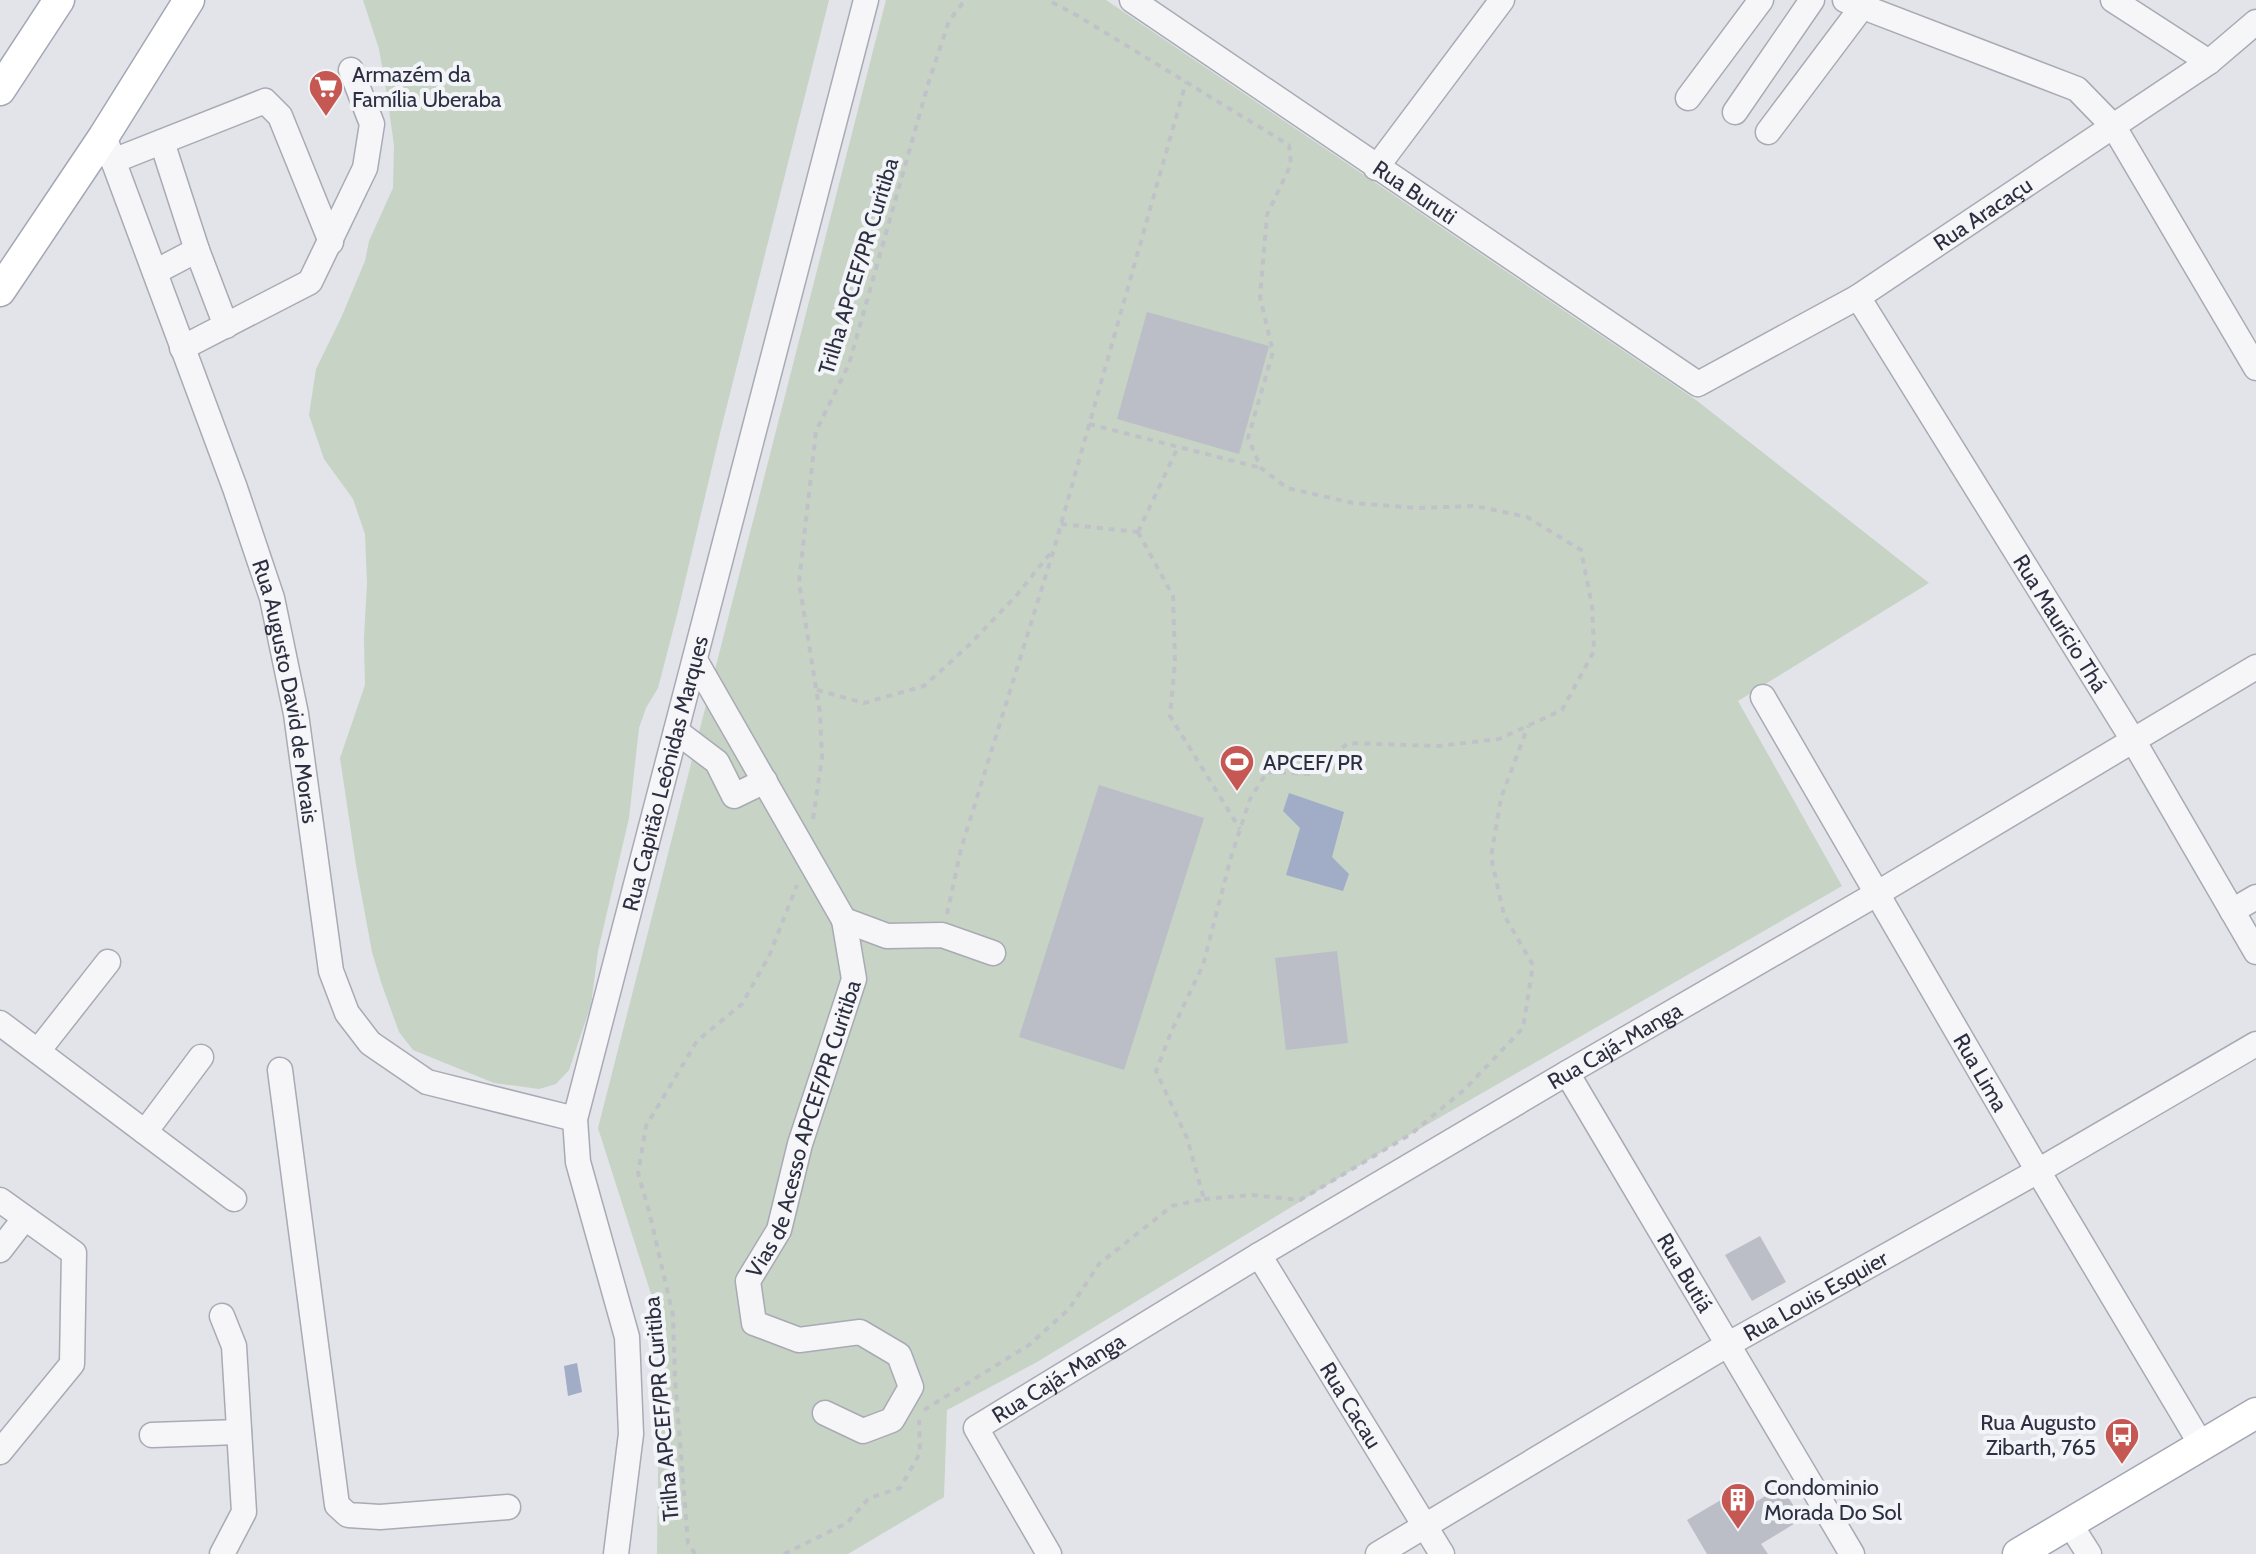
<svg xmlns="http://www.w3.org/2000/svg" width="2256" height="1554" viewBox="0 0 2256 1554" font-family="Cabin,sans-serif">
<rect width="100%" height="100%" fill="#e3e4ea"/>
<g fill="#c6d3c5">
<polygon points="363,0 829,0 720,433 678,611 658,688 646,708 639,728 629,818 598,951 591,1005 569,1070 556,1084 539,1089 494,1083 413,1050 399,1032 382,985 372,952 356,865 340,758 365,685 364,638 367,583 365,534 353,499 324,459 309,415 316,369 341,318 365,261 369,241 393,188 394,145 386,89 379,49"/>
<polygon points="886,0 1106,0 1696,400 1929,583 1738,701 1842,886 1411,1134 1037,1362 947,1410 944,1497 848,1554 657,1554 660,1322 598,1128"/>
</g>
<g fill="#a1acc7">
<polygon points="1289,793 1344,812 1332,857 1349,874 1343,891 1286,875 1300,828 1283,811"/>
<polygon points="577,1363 582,1392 568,1396 564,1366"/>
</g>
<g fill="#bbbdc7">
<polygon points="1147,312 1269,346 1239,454 1117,419"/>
<polygon points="1099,785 1204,818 1124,1070 1019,1037"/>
<polygon points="1337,951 1348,1043 1286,1050 1275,958"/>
<polygon points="1760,1236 1786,1282 1752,1301 1725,1255"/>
<polygon points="1781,1486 1802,1519 1761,1544 1768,1554 1707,1554 1687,1520 1731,1494 1740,1512"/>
</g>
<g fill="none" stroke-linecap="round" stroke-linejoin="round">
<defs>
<g id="minor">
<path id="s1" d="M1132,0L1698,384L1858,297L2209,62L2256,22"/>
<polyline points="1845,0 2077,89 2114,127 2256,368"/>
<polyline points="2113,0 2209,62"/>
<polyline points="1688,98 1761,0"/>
<polyline points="1735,112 1812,0"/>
<polyline points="1768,132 1862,7"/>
<path id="s2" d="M104,136L235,488L272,598L296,714L331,971L347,1013L370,1043L427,1082L575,1119"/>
<polyline points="113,161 265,101 280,116 331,242"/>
<polyline points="1376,168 1502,0"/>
<polyline points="197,250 226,326"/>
<polyline points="155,272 197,250 162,142"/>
<path id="s3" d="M1858,297L2133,740L2256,952"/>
<polyline points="182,348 310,282 365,168 372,124 351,70"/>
<polyline points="695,660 844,920 887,936 942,935 993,953"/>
<path id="s4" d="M1763,697L2038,1171L2202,1446"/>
<polyline points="676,731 717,762 734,796 765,781"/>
<polyline points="2232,911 2256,897"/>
<polyline points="0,1023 234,1199"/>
<polyline points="38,1051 108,962"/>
<polyline points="280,1070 337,1505 348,1515 380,1517 508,1507"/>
<path id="s5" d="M1567,1073L1852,1554"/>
<polyline points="145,1132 201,1057"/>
<polyline points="0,1200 74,1253 72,1364 0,1452"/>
<polyline points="0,1250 24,1219"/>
<path id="s6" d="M1259,1255L1442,1554"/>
<path id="s7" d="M825,1413L863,1431L892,1420L911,1387L899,1355L860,1332L799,1340L754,1323L748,1281L779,1230L800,1144L854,979L844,920"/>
<polyline points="152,1435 239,1432"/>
<polyline points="2070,1524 2089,1554"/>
<polyline points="222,1554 244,1512 234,1346 222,1316"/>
<path id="s8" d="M616,1554L631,1434L627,1337L578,1162L575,1119L866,0"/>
<path id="s9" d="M1049,1554L976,1428L1259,1255L1567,1073L1878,893L2256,667"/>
<path id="s10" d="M1378,1554L1727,1345L2038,1171L2256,1044"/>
</g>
<g id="major">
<polyline points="0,90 59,0"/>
<polyline points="0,291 104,136 189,0"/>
<polyline points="2018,1554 2256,1413"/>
</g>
</defs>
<use href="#minor" stroke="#a8aab4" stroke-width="27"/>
<use href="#major" stroke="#a3a7b5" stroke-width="33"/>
<g stroke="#c1c2c9" stroke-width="4" stroke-dasharray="6 6" stroke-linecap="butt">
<polyline points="1089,424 1261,468"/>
<polyline points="1061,524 1138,532"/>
<polyline points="1138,532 1173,596 1175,662 1170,716 1240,829"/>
<polyline points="1138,532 1178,447"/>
<polyline points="817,690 864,703 924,686 967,647 1016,596 1052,551"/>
<polyline points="813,819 822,758 820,713 799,582 816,431 849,364 929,81 949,21 965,0"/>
<polyline points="947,914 961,849 1054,549 1186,82"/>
<polyline points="1204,1199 1253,1195 1300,1200 1411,1134 1465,1089 1523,1028 1533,965 1504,915 1491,857 1501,798 1528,726"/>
<polyline points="924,1410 1029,1345 1069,1309 1099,1264 1172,1206 1204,1199 1187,1138 1156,1071 1172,1030 1203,965 1231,857 1250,799 1267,772 1312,774 1348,743 1438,746 1499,739 1562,710 1594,651 1592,606 1581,550 1527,517 1475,506 1418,508 1353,503 1287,488 1261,468 1248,438 1273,352 1260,297 1267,215 1291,164 1289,145 1078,16 1048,0"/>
<polyline points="695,1554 688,1543 675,1379 673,1315 649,1211 638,1173 646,1126 697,1041 742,1004 769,956 797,885"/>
<polyline points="784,1554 847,1523 869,1498 900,1488 920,1453 919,1420"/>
</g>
<use href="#minor" stroke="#f6f6f9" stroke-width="24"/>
<use href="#major" stroke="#fff" stroke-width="30"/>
</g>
<defs>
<symbol id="supermarket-pin" viewBox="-11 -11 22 30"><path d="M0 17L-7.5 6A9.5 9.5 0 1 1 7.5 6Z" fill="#c55852" stroke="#f3f4f8"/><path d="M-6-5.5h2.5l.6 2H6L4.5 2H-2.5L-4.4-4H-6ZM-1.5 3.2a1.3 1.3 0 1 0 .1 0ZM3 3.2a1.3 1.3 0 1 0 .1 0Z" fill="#fff"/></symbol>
<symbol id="stadium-pin" viewBox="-11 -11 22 30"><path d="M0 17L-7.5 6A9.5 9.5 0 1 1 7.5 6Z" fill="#c55852" stroke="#f3f4f8"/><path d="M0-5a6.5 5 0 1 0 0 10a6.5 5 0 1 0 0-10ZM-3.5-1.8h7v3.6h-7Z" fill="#fff"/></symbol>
<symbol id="bus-pin" viewBox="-11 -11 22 30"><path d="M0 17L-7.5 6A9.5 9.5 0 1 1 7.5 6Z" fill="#c55852" stroke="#f3f4f8"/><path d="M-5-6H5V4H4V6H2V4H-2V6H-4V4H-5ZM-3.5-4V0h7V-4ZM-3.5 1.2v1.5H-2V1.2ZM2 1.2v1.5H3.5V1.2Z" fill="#fff"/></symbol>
<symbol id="building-pin" viewBox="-11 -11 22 30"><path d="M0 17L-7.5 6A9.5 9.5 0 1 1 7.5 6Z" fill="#c55852" stroke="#f3f4f8"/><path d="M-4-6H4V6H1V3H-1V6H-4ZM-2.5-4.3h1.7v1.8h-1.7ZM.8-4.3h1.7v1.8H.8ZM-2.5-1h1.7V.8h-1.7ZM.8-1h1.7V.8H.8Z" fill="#fff"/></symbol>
</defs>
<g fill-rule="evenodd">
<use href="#supermarket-pin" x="306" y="67" width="40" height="54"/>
<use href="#stadium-pin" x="1217" y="742" width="40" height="54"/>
<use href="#bus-pin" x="2102" y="1415" width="40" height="54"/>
<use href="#building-pin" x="1718" y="1480" width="40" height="54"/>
</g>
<g text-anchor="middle" stroke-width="8" stroke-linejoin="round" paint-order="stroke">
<g font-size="22" fill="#2c2f41" stroke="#f3f4f8" text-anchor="start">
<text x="352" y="82">Armazém da<tspan x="352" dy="25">Família Uberaba</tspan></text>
<text x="1263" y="770">APCEF/ PR</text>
<text x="2096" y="1430" text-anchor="end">Rua Augusto<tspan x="2096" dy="25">Zibarth, 765</tspan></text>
<text x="1764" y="1495">Condominio<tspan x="1764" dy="25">Morada Do Sol</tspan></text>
</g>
<g font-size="22" fill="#2c2f41" stroke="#f3f4f8">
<text dy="8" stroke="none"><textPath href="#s1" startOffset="342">Rua Buruti</textPath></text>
<text dy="8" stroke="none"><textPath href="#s1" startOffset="1016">Rua Aracaçu</textPath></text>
<text transform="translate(858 266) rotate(-73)" y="8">Trilha APCEF/PR Curitiba</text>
<text dy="8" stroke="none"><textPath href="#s3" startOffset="384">Rua Maurício Thá</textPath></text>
<text dy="8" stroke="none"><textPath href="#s2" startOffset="586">Rua Augusto David de Morais</textPath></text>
<text dy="8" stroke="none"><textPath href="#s8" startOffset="800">Rua Capitão Leônidas Marques</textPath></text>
<text dy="8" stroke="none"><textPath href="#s9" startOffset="890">Rua Cajá-Manga</textPath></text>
<text dy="8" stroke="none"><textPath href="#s4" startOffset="434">Rua Lima</textPath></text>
<text dy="8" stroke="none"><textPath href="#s7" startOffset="506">Vias de Acesso APCEF/PR Curitiba</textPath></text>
<text dy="8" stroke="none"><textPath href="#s5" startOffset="232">Rua Butiá</textPath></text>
<text dy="8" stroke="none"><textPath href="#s10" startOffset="508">Rua Louis Esquier</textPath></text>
<text dy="8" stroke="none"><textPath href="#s9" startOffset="242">Rua Cajá-Manga</textPath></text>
<text dy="8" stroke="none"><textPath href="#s6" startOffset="176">Rua Cacau</textPath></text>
<text transform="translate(661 1409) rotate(-95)" y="8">Trilha APCEF/PR Curitiba</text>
</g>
</g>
</svg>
